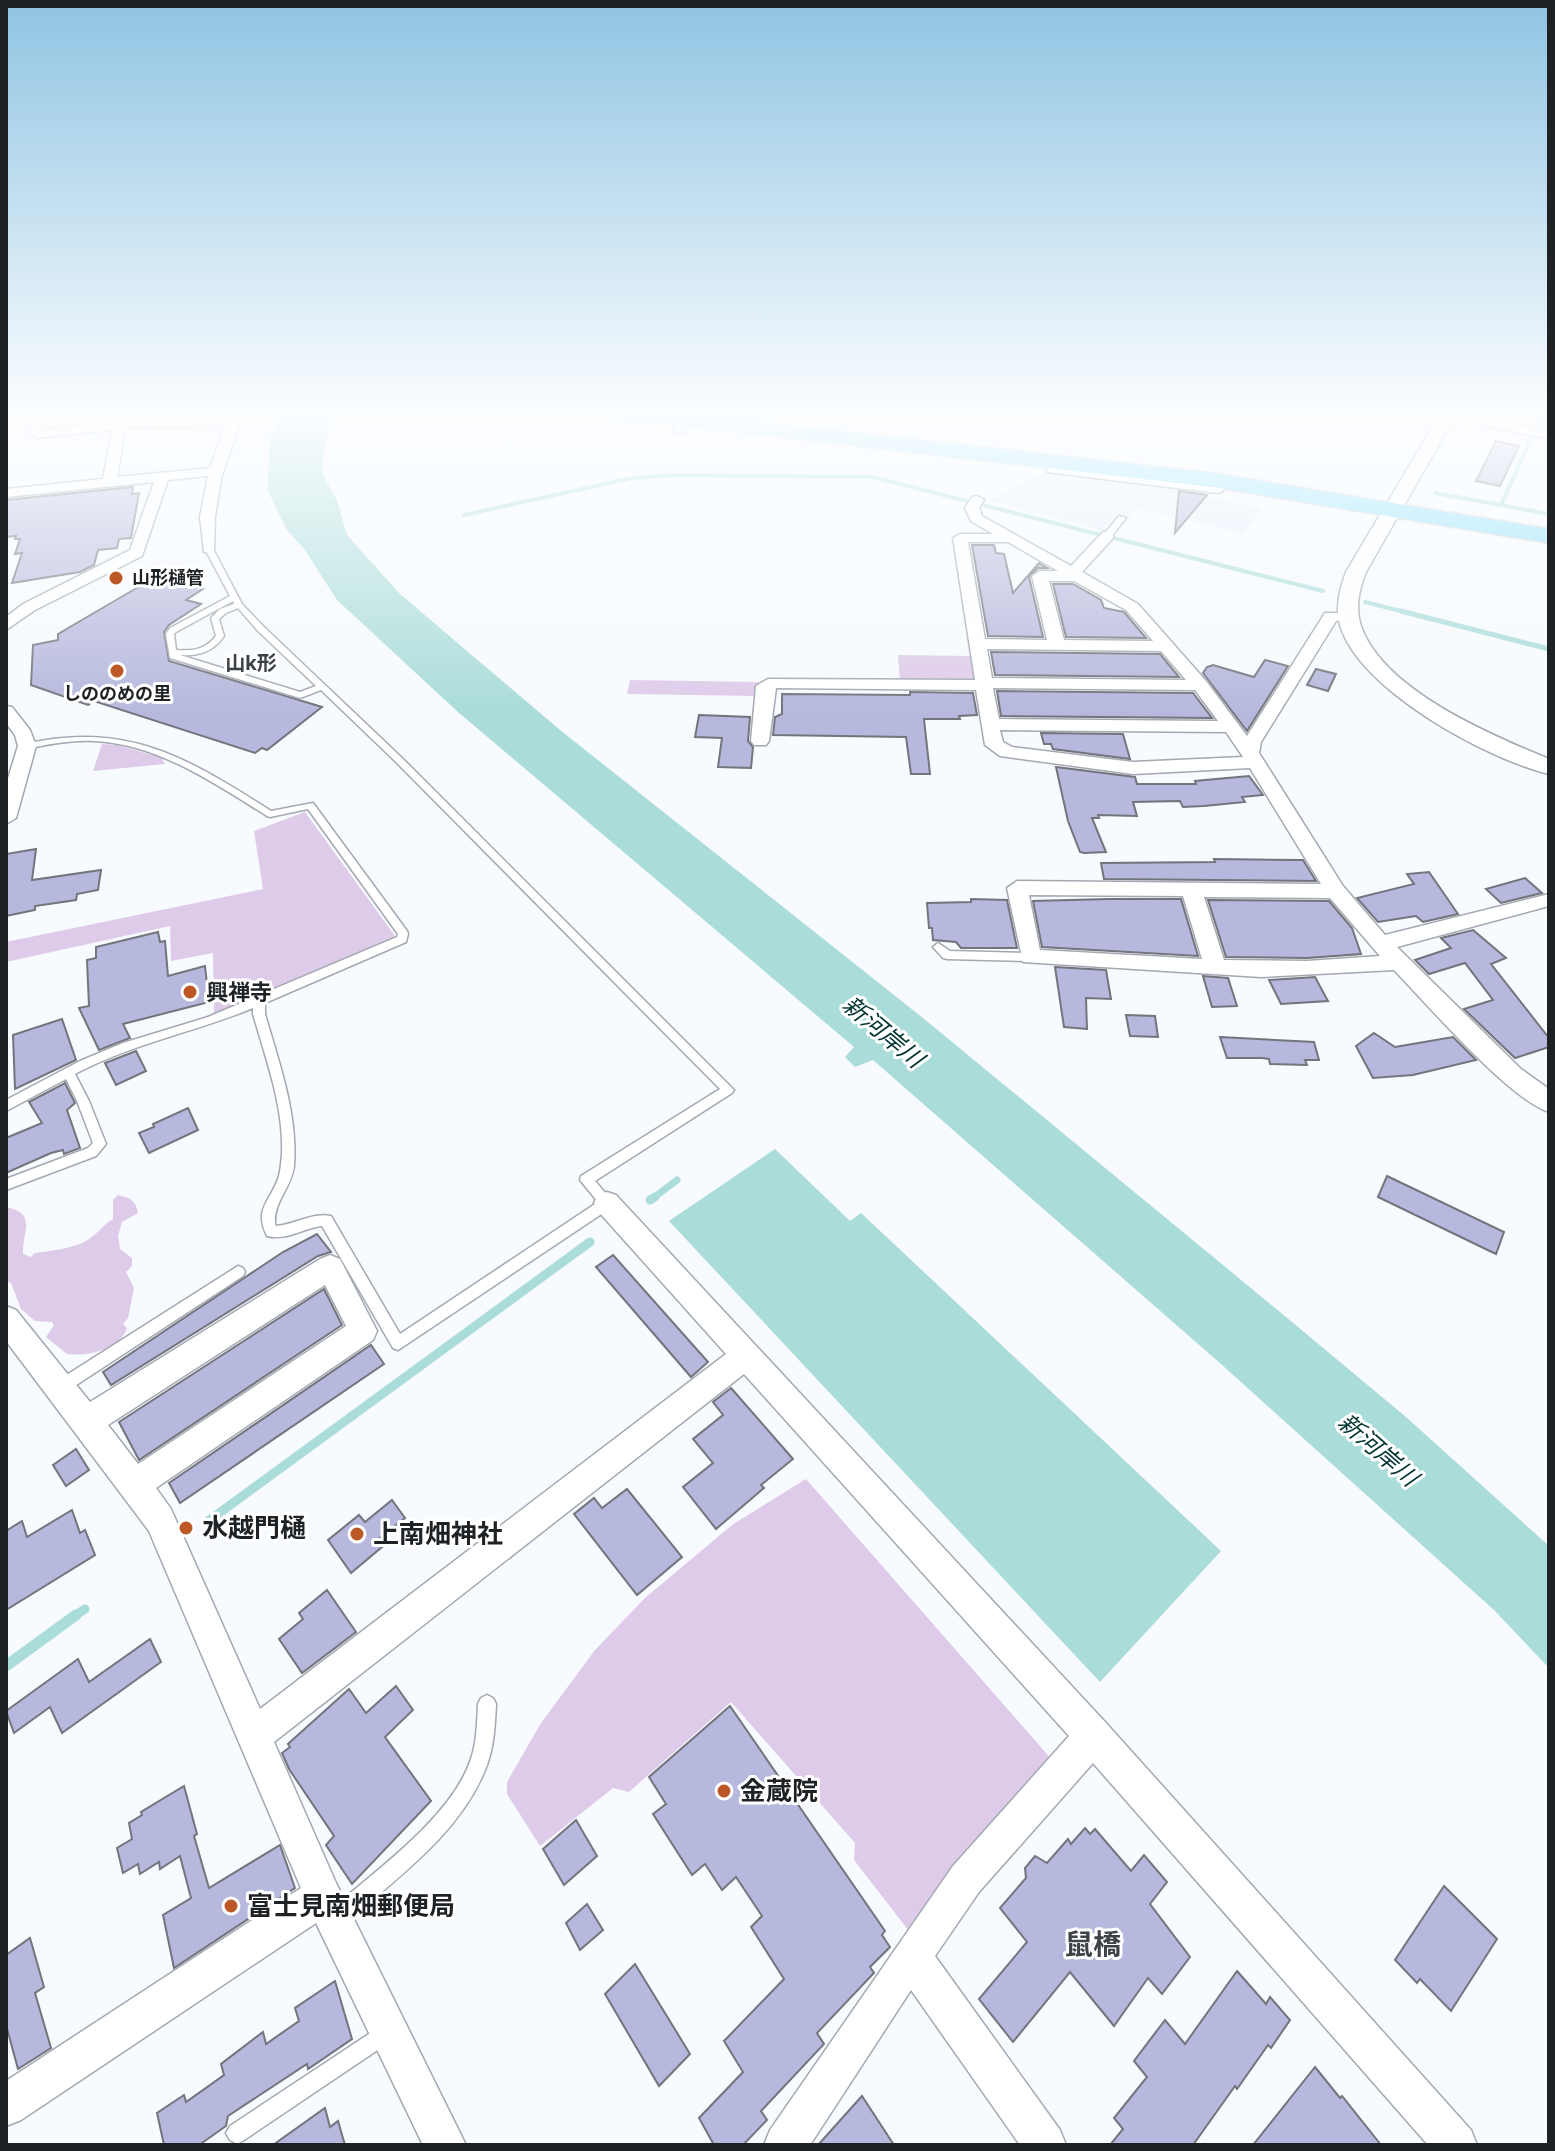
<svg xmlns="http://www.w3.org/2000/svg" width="1555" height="2151" viewBox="0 0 1555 2151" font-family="Inter,'Noto Sans JP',sans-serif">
<rect width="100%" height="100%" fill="#f7fafe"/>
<polygon fill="#e7f1fc" points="1048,471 1137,481 1262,509 1243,534 1136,508 1114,534 990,500"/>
<g fill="#decbea">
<polygon points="898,655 972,656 976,682 900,681"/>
<polygon points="630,680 759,682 758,696 627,694"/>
<polygon points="102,744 118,745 162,758 165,764 93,771"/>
<polygon points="305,812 395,936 214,1014 213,953 171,961 170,926 6,962 6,942 263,889 254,831"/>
<path d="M118,1195C131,1198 136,1201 138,1213L122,1222L118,1236L120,1249L132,1258V1266L126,1272L134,1288L128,1318L123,1324L127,1328C120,1349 88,1357 67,1354L46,1337L54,1325L52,1322L35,1321L21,1309L11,1283L6,1281V1207C38,1214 22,1231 23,1254L31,1257L35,1253C54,1250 78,1249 93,1236C101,1230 103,1225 113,1219V1200Z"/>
<polygon points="806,1479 1053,1761 912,1935 854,1860 855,1843 731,1702 629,1792 613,1788 540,1846 507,1794 507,1782 541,1723 595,1650 645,1598 732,1525"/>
</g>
<g fill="#aadcd9">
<polygon points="284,411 333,411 323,453 323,476 337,500 347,535 400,594 560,730 923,1018 1280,1312 1406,1417 1549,1546 1549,1668 1494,1610 1221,1364 873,1060 855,1067 845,1057 854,1047 458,712 337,600 305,550 287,530 268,491 269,441"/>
<polygon points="775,1149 850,1221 861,1213 1221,1551 1100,1682 669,1221"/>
</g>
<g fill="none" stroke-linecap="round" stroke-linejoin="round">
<g stroke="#aadcd9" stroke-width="4">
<polyline points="1536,427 1543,411"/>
<polyline points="1435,493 1549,514"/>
<polyline points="1501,505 1533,435"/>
<polyline points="464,515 632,478 675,475 872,477 1323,591"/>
<polyline points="1365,602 1409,613"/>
</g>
<polyline stroke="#aadcd9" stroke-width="5" points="1401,611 1549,649"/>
<polyline stroke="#aadcd9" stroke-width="7" points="652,1199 677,1180"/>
<g stroke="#aadcd9" stroke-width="9">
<polyline points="650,1200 655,1197"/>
<polyline points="207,1522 590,1242"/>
<polyline points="73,1617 85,1609"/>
</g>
<polyline stroke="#aadcd9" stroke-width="11" points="6,1666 76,1615"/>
</g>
<g fill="#b6b8dd" stroke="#73747c" stroke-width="2">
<polygon points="1496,441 1519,446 1500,486 1476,481"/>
<polygon points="133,487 132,494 139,493 131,538 119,539 117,548 98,550 94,565 80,572 12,583 22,553 15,554 20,539 15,539 16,536 6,537 6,500"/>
<polygon points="1179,491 1207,495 1175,533"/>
<polygon points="972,545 994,545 996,553 1004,554 1013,593 1039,563 1047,568 1038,568 1029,577 1043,637 988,636"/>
<polygon points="171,568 204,576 188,585 203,589 186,600 201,604 169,625 164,632 169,661 322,707 267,750 262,748 255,753 94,701 88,705 31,685 33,645 58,640 58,634"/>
<polygon points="1053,584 1073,584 1101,600 1104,608 1124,612 1146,638 1066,637"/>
<polygon points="991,652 1160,654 1179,677 995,675"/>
<polygon points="1265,660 1288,666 1247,731 1203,673 1207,667 1213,665 1254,677"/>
<polygon points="1316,669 1336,674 1328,691 1307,685"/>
<polygon points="997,691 1193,693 1212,718 1001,716"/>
<polygon points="910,692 973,693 977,715 959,716 960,719 924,719 930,774 911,774 906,737 773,735 775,717 782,714 782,694 910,695"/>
<polygon points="699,715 750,717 748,741 753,747 751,768 718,767 722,738 695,737"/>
<polygon points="1041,733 1123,734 1130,759 1053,749 1051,744 1044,744"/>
<polygon points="1056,767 1135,777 1137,784 1196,784 1195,781 1249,776 1263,795 1242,797 1245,802 1204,806 1183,807 1180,801 1133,802 1137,816 1098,815 1099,818 1092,818 1106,852 1084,853 1080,852 1068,821"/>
<polygon points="36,849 32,880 101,870 98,890 77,894 76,900 35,906 35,910 6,916 6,854"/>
<polygon points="1214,859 1303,860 1316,881 1104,879 1101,863 1215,862"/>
<polygon points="1429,872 1458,914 1423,922 1416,916 1378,922 1357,898 1414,884 1407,874"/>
<polygon points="1525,878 1542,893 1501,903 1486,889"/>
<polygon points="971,899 1007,900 1017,948 961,948 956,942 933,940 932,928 929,928 927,903 971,902"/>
<polygon points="1108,899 1181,899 1198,956 1042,947 1033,901"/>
<polygon points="1208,900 1329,901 1352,928 1361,954 1307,958 1226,957"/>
<polygon points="1473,930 1506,958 1491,964 1549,1038 1549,1047 1515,1058 1464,1009 1493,1000 1465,963 1429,974 1415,960 1451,948 1441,938"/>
<polygon points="158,932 160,942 165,941 168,976 205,966 209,1002 123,1024 130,1038 99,1050 79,1008 89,1006 87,960 96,958 96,947"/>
<polygon points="1055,967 1106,970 1111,999 1086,998 1087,1029 1064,1027"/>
<polygon points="1203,976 1228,978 1237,1006 1212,1007"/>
<polygon points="1315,977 1328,1001 1281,1004 1269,980"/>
<polygon points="1126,1015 1155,1016 1158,1037 1130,1036"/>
<polygon points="62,1019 76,1060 15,1089 13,1035"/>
<polygon points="1374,1033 1395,1047 1453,1037 1476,1060 1413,1075 1373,1078 1356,1046"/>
<polygon points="1220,1037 1314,1042 1319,1060 1305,1060 1307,1065 1270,1064 1269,1059 1262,1058 1227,1058"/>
<polygon points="136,1051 146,1071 116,1085 105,1063"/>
<polygon points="65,1083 75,1103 67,1110 80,1148 64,1154 63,1150 51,1153 6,1173 6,1138 42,1123 29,1102"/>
<polygon points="188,1108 198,1130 149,1153 139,1133 154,1127 153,1124"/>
<polygon points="1387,1176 1504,1232 1496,1254 1378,1197"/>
<polygon points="317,1234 331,1252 318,1256 111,1385 103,1372 283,1252"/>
<polygon points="613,1255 708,1362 691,1377 596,1267"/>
<polygon points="324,1289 342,1325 139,1460 119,1422"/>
<polygon points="371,1345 384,1364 180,1503 169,1483"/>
<polygon points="731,1388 793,1459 761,1485 764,1488 716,1529 683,1487 713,1463 693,1439 723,1415 713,1402"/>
<polygon points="76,1449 89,1470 66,1486 53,1465"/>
<polygon points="627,1489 682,1557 637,1595 574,1514 594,1498 602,1508"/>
<polygon points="392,1500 405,1518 377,1540 382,1547 351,1573 328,1540 359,1515 365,1522"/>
<polygon points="72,1510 80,1533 85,1530 95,1555 6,1610 6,1531 22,1521 27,1537"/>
<polygon points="327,1590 356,1632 302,1673 279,1639 303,1619 299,1613"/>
<polygon points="150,1639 161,1662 62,1733 50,1707 14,1733 6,1711 78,1659 89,1682"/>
<polygon points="396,1686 413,1710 385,1737 431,1801 352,1884 326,1845 334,1836 289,1769 282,1753 290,1747 288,1744 349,1689 366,1713"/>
<polygon points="730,1706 885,1931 882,1935 890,1947 870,1967 874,1973 817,2033 824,2044 761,2111 767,2120 743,2145 714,2145 699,2118 743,2072 724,2041 784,1979 751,1927 762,1916 736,1877 722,1890 705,1864 692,1875 653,1814 666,1804 649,1777"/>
<polygon points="184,1786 197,1834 194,1836 209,1888 280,1845 295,1888 174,1968 163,1915 191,1898 180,1856 160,1869 159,1862 140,1874 138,1864 123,1873 117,1848 132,1839 129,1823 142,1815 141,1812"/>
<polygon points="576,1820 597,1856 564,1885 543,1849"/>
<polygon points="1085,1828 1090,1834 1095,1829 1131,1871 1144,1855 1167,1882 1150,1904 1190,1957 1162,1994 1148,1978 1114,2026 1070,1972 1013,2042 979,1999 1027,1942 1000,1908 1026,1878 1025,1868 1035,1856 1047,1863 1068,1839 1071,1844"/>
<polygon points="1444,1886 1497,1939 1451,2011 1420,1979 1417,1983 1395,1960"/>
<polygon points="587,1904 603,1930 580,1950 566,1923"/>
<polygon points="30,1938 44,1987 35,1993 51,2048 18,2069 6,2025 6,1955"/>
<polygon points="635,1964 690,2054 659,2086 605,1994"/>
<polygon points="1237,1971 1266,2004 1270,1997 1290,2020 1271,2048 1268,2045 1237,2089 1235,2086 1193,2145 1110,2145 1123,2129 1114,2118 1147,2077 1134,2061 1165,2020 1185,2044"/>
<polygon points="335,1981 352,2039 308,2069 307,2064 228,2116 226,2126 199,2145 164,2145 157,2113 184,2095 186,2102 224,2075 221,2064 263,2032 266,2044 299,2021 295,2008"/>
<polygon points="1315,2067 1340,2098 1342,2096 1381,2145 1253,2145"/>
<polygon points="862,2096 894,2145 818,2145"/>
<polygon points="325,2108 330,2127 338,2121 345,2145 273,2145"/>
</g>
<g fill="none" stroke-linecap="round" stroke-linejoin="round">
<defs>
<g id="service">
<polygon points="202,411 209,411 191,423 187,423 187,421"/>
<polygon points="1119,516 1126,518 1111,537 1105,537 1105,533"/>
<path d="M206,547H212L242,604L264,627L401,757L734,1090L732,1093L595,1181L614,1203L612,1207L398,1350L393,1348L322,1226C303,1228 287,1241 267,1236C254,1209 269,1203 278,1179C281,1171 281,1162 282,1154C284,1107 266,1059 253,1014V1008C195,1032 131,1044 75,1074L89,1101L106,1144L96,1156L6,1190V1179L88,1148L93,1143L77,1101L66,1079L6,1111V1100L80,1061L123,1043L208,1017L397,937L398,934L308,809L270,817L267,816C214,783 158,744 94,741C71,740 49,744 27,749L24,748V744C128,721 186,757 271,811L313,803L407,931L408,934L406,942L265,1003V1014C279,1063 298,1114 294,1166C292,1187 273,1202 275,1224L276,1226C294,1225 312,1212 331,1216L400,1334L598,1202L580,1180L581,1176L720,1089L395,761L321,690L300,698L170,658L166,634L170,628L230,596L205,549ZM233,601L234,604L220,609L211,618L216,636C205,650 193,651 176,650L174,634L176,632ZM238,608L258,631L316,686L300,692L180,655C199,656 213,652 224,636L219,619L226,613Z"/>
<polygon points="938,943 950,951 1031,953 1036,957 1031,961 947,959 943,958 933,947"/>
<polygon points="238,1266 243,1268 245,1272 243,1276 64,1393 59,1395 54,1393 52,1388 54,1383"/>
<path d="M487,1695L493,1698L496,1704C495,1725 494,1746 487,1765C462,1833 395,1879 343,1925L336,1928L329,1925L326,1918L329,1911C374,1872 452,1817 471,1759C477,1741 477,1722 478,1704L481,1698Z"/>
<polygon points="387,2022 394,2025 397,2032 394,2039 244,2140 237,2144 230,2140 226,2133 230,2126"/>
</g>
<g id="minor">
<path d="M32,411H44V430L129,420L228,418L232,411H244L221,479L215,517L214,552H204L200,517L208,476L168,480L142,556L35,610L6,630V617L23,604L130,550L154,482L6,497V489L103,479L112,430L37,438L31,434V422L6,423V415L32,414ZM225,426L210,468L117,477L125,428Z"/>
<polygon points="688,411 701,411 685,432 675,432 674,429"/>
<polygon points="1444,411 1549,431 1549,439 1444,417"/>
<polygon points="1052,465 1212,484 1221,477 1228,481 1222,492 1217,493 1047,472 1047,466"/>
<path d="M977,496L984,500L979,508L982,516L1071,566L1103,532H1113V538L1082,572L1138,604L1206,681L1247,736L1325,613H1354V619L1336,621L1261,742L1259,753L1343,886L1385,935L1549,894V906L1397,947L1521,1069L1549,1089V1112C1509,1099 1427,1004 1394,970L1261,977L1023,962L1007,888L1017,881L1321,884L1250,768L1133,774L1000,756L985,745L976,690L776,688L769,741L766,745H754L751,741L756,686L768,679L975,680L953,538L960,534H993L971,521L965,508L972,497ZM968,542H1008L1058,571H1040L1032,576L1047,640L985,639ZM1049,581H1074L1126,610L1153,641L1064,640ZM987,649L1161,651L1186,680L992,678ZM993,688L1195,690L1218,721L999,719ZM1000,730L1226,732L1243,757L1133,762L1012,747L1003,742ZM1029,895L1183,896L1202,959L1040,950ZM1204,897L1330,898L1380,956L1307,961L1224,960Z"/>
<polygon points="6,706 12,707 30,730 36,746 16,818 6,824 6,785 18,746 15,735 6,723"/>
<path d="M607,1192L616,1195L1106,1723L1471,2130L1477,2145H1428L1093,1763L979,1892L935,1956L1060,2130L1066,2145H1020L911,1990L810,2145H764L770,2130L953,1866L1069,1736L744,1374L274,1742L336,1883L466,2145H423L316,1923L21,2120L6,2126V2081L301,1888L149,1531L6,1341V1306L16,1310L90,1402L320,1259L330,1255L340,1259L377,1331L373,1340L156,1488L171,1509L260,1709L726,1354L598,1211L594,1203L598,1195ZM325,1285L346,1326L138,1464L108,1425Z"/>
</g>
<path id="tertiary" d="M1442,411H1458L1366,572C1359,589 1355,608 1361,626C1383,690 1491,735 1549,759V774C1487,759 1359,690 1340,625C1335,607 1340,589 1346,572Z"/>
<polygon id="trunk" points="598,411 662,411 1213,473 1549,529 1549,543 1213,487 608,417"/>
</defs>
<use href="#service" stroke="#a3a9b1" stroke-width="3"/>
<use href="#minor" stroke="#a3a9b1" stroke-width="3"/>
<use href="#tertiary" stroke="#a3a9b1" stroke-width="3"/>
<use href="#trunk" stroke="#d7d7d8" stroke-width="3"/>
<use href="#service" fill="#fff" fill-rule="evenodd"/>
<use href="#minor" fill="#fff" fill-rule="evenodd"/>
<use href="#tertiary" fill="#fff" fill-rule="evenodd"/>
<use href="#trunk" fill="#8be0fb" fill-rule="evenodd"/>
</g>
<linearGradient id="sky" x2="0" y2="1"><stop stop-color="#8fc4e2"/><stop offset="0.58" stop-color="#fbfdff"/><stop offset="1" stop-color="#fbfdff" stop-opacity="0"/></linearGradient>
<rect width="1555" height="712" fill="url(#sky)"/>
<g fill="#bc5727" stroke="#fff" stroke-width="3">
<circle cx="116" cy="578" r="8"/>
<circle cx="117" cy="671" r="8"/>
<circle cx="190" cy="992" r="8"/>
<circle cx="186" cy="1528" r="8"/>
<circle cx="357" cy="1534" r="8"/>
<circle cx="724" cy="1791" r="8"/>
<circle cx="231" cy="1906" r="8"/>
</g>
<g text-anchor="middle" stroke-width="6" stroke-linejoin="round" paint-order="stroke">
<g font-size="18" font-weight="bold" fill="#1f2225" stroke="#fff" text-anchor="start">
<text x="132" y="584">山形樋管</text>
<text x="117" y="700" text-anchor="middle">しののめの里</text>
</g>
<g font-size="20" font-weight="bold" fill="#3c4248" stroke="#fff">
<text x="251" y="670">山k形</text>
</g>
<g font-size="22" font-weight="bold" fill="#1f2225" stroke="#fff" text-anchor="start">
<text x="206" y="1000">興禅寺</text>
</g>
<g font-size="24" font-style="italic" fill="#053634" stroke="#fff">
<text transform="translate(883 1032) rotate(40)" y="8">新河岸川</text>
<text transform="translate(1378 1450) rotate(41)" y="8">新河岸川</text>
</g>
<g font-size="26" font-weight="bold" fill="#1f2225" stroke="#fff" text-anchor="start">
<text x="202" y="1537">水越門樋</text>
<text x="373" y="1543">上南畑神社</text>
<text x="740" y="1800">金蔵院</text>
<text x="247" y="1915">富士見南畑郵便局</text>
</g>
<g font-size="28" font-weight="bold" fill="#3c4248" stroke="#fff">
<text x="1093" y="1954">鼠橋</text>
</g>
</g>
<rect width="1555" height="2151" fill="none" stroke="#1f2225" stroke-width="16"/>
</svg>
